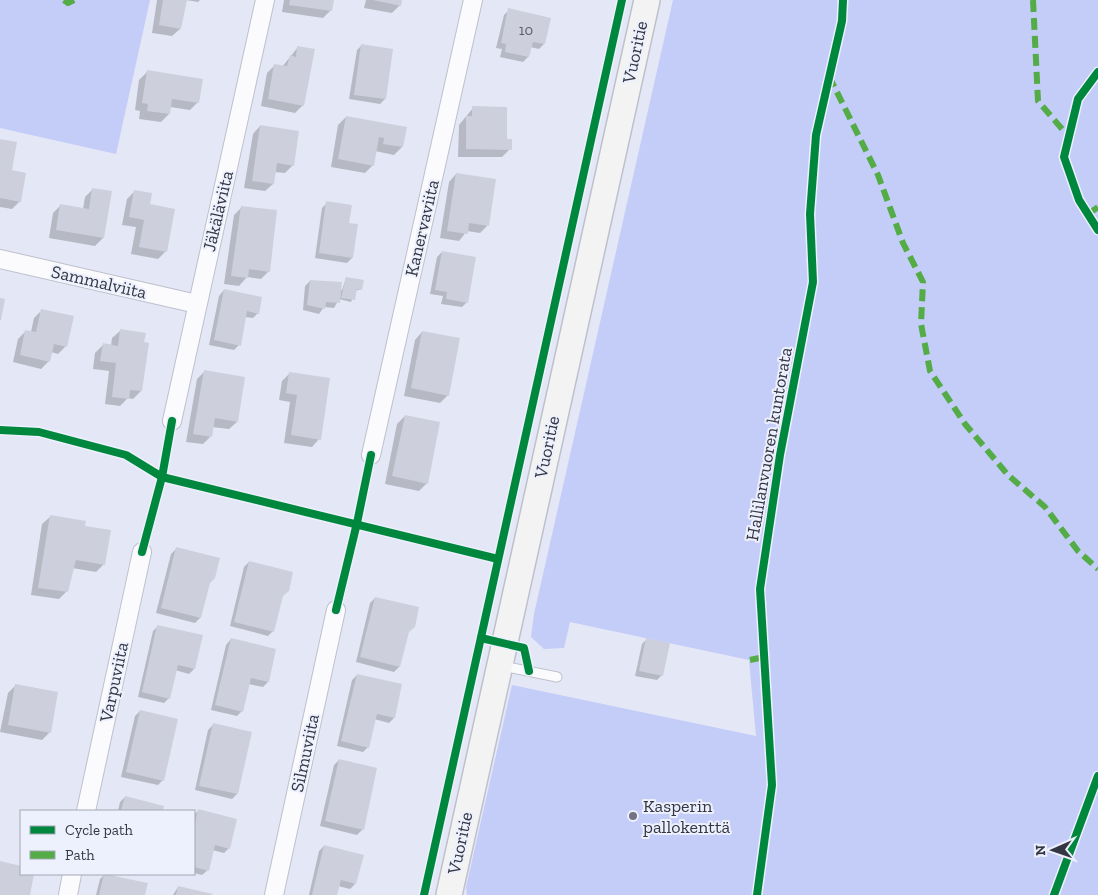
<svg xmlns="http://www.w3.org/2000/svg" width="1098" height="895" viewBox="0 0 1098 895" font-family="'Zilla Slab',serif">
<rect width="100%" height="100%" fill="#e4e7f5"/>
<g fill="#c4ccf8">
<polygon points="0,0 150,0 116,154 0,128"/>
<polygon points="673,0 1098,0 1098,895 467,895 466,887 512,685 756,736 749,660 570,622 564,648 544,649 531,637 534,614"/>
</g>
<g fill="#0003">
<polygon points="157,0 185,0 180,29 172,36 152,33"/>
<polygon points="186,0 200,0 198,2"/>
<polygon points="284,0 333,0 331,10 323,18 282,12"/>
<polygon points="366,0 401,0 400,5 392,13 364,8"/>
<polygon points="509,10 544,44 539,49 530,47 528,57 523,62 500,57 502,49 496,48 504,15"/>
<polygon points="362,45 385,99 380,104 349,99 357,50"/>
<polygon points="298,47 303,105 295,113 261,106 267,73 275,65 282,67"/>
<polygon points="147,72 198,102 190,110 170,107 169,114 161,122 139,119 140,111 135,110 139,80"/>
<polygon points="473,108 505,140 510,149 502,157 458,157 459,125"/>
<polygon points="346,117 405,128 402,147 394,155 375,151 373,165 365,173 331,167 338,125"/>
<polygon points="260,126 293,165 285,173 274,172 273,184 265,191 244,188 253,134"/>
<polygon points="0,140 20,201 12,209 0,207"/>
<polygon points="456,174 487,226 480,233 467,231 459,241 440,238 449,182"/>
<polygon points="93,189 103,238 95,246 49,238 53,213 61,205 83,209 85,197"/>
<polygon points="134,192 149,205 166,251 158,259 131,254 136,227 122,225 127,199"/>
<polygon points="327,203 348,224 352,258 347,263 315,258 322,208"/>
<polygon points="242,207 269,271 261,279 247,277 239,286 224,284 234,215"/>
<polygon points="442,252 467,302 462,307 441,304 443,296 430,294 437,257"/>
<polygon points="346,278 361,289 355,291 351,302 339,299 334,308 324,307 319,314 303,310 305,286 310,281 342,290"/>
<polygon points="224,290 258,313 253,318 245,317 239,345 234,350 209,345 219,296"/>
<polygon points="42,310 66,346 58,354 51,352 49,361 41,369 13,362 18,339 26,331 31,332 34,318"/>
<polygon points="120,331 141,391 133,399 128,398 120,406 105,404 109,371 93,369 95,353 103,345 111,346 112,338"/>
<polygon points="422,332 448,395 440,403 404,396 415,340"/>
<polygon points="205,371 237,422 229,429 212,427 210,437 203,444 186,442 197,379"/>
<polygon points="290,373 319,439 312,447 284,443 290,402 279,400 282,381"/>
<polygon points="405,416 427,483 419,491 385,484 397,424"/>
<polygon points="50,517 84,527 104,564 96,572 72,568 67,591 59,599 31,595 42,524"/>
<polygon points="176,549 208,583 200,618 195,623 156,613 171,554"/>
<polygon points="249,562 282,596 273,631 268,636 230,626 244,567"/>
<polygon points="375,598 408,632 399,667 394,672 356,662 370,603"/>
<polygon points="158,626 194,669 189,674 175,670 169,698 164,703 138,697 153,631"/>
<polygon points="231,639 268,682 263,687 248,684 242,711 237,716 211,710 226,645"/>
<polygon points="647,639 662,675 657,680 635,676 642,644"/>
<polygon points="357,675 394,718 389,723 374,719 368,747 363,752 337,746 352,680"/>
<polygon points="15,686 50,732 42,740 0,732 8,693"/>
<polygon points="140,711 163,780 158,785 121,777 135,716"/>
<polygon points="213,725 237,794 232,799 195,790 208,730"/>
<polygon points="339,760 363,829 357,835 320,826 334,765"/>
<polygon points="125,797 162,807 161,811 118,811 120,802"/>
<polygon points="198,811 229,848 224,853 212,850 208,870 202,875 194,873 194,815"/>
<polygon points="324,846 355,884 350,889 338,886 336,895 309,895 319,851"/>
<polygon points="105,874 146,884 143,895 96,895 100,879"/>
<polygon points="178,887 210,895 173,895"/>
</g>
<g fill="#cdd0dc">
<polygon points="163,0 187,0 181,29 159,25"/>
<polygon points="290,0 334,0 332,11 289,5"/>
<polygon points="373,0 402,0 401,6"/>
<polygon points="508,8 551,18 545,44 533,42 529,57 505,52 506,44 501,43"/>
<polygon points="361,44 393,49 386,99 354,95"/>
<polygon points="297,46 315,49 304,106 268,99 274,64 287,66 290,55 296,57"/>
<polygon points="147,70 203,79 199,103 172,99 170,114 147,111 148,104 142,103"/>
<polygon points="472,106 507,107 507,139 512,139 512,150 466,149 466,116 472,116"/>
<polygon points="346,116 407,127 403,147 383,144 384,138 379,137 374,166 338,159"/>
<polygon points="260,125 299,131 294,166 277,163 274,184 252,181"/>
<polygon points="0,139 17,142 12,170 26,173 21,202 0,198"/>
<polygon points="456,173 496,179 489,226 469,223 468,234 447,231"/>
<polygon points="92,188 112,191 104,238 56,230 60,204 89,209"/>
<polygon points="134,190 152,193 150,204 175,209 167,252 139,247 144,220 129,217"/>
<polygon points="326,201 352,205 349,223 358,224 353,258 319,253"/>
<polygon points="241,206 277,210 270,272 249,269 248,278 231,276"/>
<polygon points="442,251 476,257 468,303 446,299 447,292 435,290"/>
<polygon points="346,277 364,280 362,290 357,289 355,300 341,298"/>
<polygon points="310,280 342,282 340,303 326,302 325,309 307,305"/>
<polygon points="224,289 262,297 259,314 247,311 241,346 214,340"/>
<polygon points="0,298 5,299 1,320 0,320"/>
<polygon points="41,309 74,316 67,347 54,344 50,362 20,355 25,330 36,332"/>
<polygon points="120,329 146,333 144,342 149,343 142,391 130,390 129,399 112,397 116,363 100,361 103,343 118,346"/>
<polygon points="422,331 460,338 449,396 411,388"/>
<polygon points="204,370 245,377 238,422 215,418 212,437 193,434"/>
<polygon points="289,372 330,378 321,440 291,435 297,395 286,393"/>
<polygon points="405,415 440,422 428,484 392,476"/>
<polygon points="50,515 86,521 85,526 111,530 105,565 76,560 68,592 38,588"/>
<polygon points="176,547 220,558 215,578 210,583 201,618 161,608"/>
<polygon points="249,561 293,572 289,591 283,596 274,632 234,622"/>
<polygon points="375,597 419,607 415,627 409,632 400,667 360,657"/>
<polygon points="157,625 203,635 195,669 178,665 170,699 142,692"/>
<polygon points="231,638 276,649 269,682 251,678 243,712 215,705"/>
<polygon points="646,638 670,643 663,676 639,671"/>
<polygon points="357,674 402,684 395,718 377,714 369,748 341,741"/>
<polygon points="15,684 58,692 51,733 8,725"/>
<polygon points="140,710 178,719 164,781 126,772"/>
<polygon points="213,723 252,732 238,794 199,786"/>
<polygon points="339,759 377,768 364,830 325,821"/>
<polygon points="125,796 164,806 163,811 121,811"/>
<polygon points="198,809 237,819 230,849 215,845 209,871 194,867 194,827"/>
<polygon points="324,845 364,855 356,884 341,880 337,895 312,895"/>
<polygon points="0,861 21,866 21,874 34,874 30,895 0,895"/>
<polygon points="104,874 148,883 145,895 99,895"/>
<polygon points="178,886 213,894 212,895 176,895"/>
</g>
<g fill="none" stroke-linecap="round" stroke-linejoin="round">
<defs>
<polyline id="lane" points="502,666 557,677"/>
<g id="street">
<polyline points="0,259 197,304"/>
<polyline points="172,421 265,0"/>
<polyline points="371,455 473,0"/>
<polyline points="86,811 142,552"/>
<polyline points="68,895 72,874"/>
<polyline points="274,895 336,610"/>
</g>
<polyline id="secondary" points="449,895 647,0"/>
</defs>
<use href="#lane" stroke="#bec0cc" stroke-width="11"/>
<use href="#street" stroke="#bec0cc" stroke-width="20"/>
<use href="#secondary" stroke="#bec0cc" stroke-width="28"/>
<use href="#lane" stroke="#fbfbfe" stroke-width="9"/>
<use href="#street" stroke="#fbfbfe" stroke-width="18"/>
<use href="#secondary" stroke="#f2f3f2" stroke-width="25"/>
<g stroke="#54ac47" stroke-width="6" stroke-dasharray="12 6" stroke-linecap="butt">
<polyline points="64,0 68,3 74,0"/>
<polyline points="1033,0 1038,101 1069,137"/>
<polyline points="829,76 878,175 903,243 923,282 921,324 930,371 965,424 1008,475 1045,507 1078,551 1098,569"/>
<polyline points="1088,214 1098,207"/>
<polyline points="750,660 764,657"/>
</g>
<defs>
<g id="cycleway">
<polyline points="1098,72 1078,99 1064,157 1079,200 1098,230"/>
<polyline points="0,430 39,432 126,455 162,477 498,559"/>
<polyline points="142,552 162,477 172,421"/>
<polyline points="336,610 357,523 371,455"/>
<polyline points="481,638 524,648 529,671"/>
<polyline points="424,895 622,0"/>
<polyline points="757,895 772,785 760,589 780,455 813,282 810,214 816,135 842,21 843,0"/>
<polyline points="1054,895 1098,776"/>
</g>
</defs>
<use href="#cycleway" stroke="#edf0fd" stroke-width="11"/>
<use href="#cycleway" stroke="#00873e" stroke-width="8"/>
</g>
<circle fill="#727481" stroke="#edf0fd" stroke-width="2" cx="633" cy="816" r="5"/>
<g text-anchor="middle" stroke-width="4" stroke-linejoin="round" paint-order="stroke">
<g font-size="15" fill="#5b5d6a">
<text x="526" y="35">10</text>
</g>
<g font-size="18" fill="#343643" stroke="#edf0fd">
<text transform="translate(635 52) rotate(-78)" y="6">Vuoritie</text>
<text transform="translate(218 211) rotate(-77)" y="6">Jäkäläviita</text>
<text transform="translate(422 228) rotate(-77)" y="6">Kanervaviita</text>
<text transform="translate(99 282) rotate(13)" y="6">Sammalviita</text>
<text transform="translate(769 444) rotate(-80)" y="6">Hallilanvuoren kuntorata</text>
<text transform="translate(547 447) rotate(-78)" y="6">Vuoritie</text>
<text transform="translate(114 682) rotate(-78)" y="6">Varpuviita</text>
<text transform="translate(305 753) rotate(-78)" y="6">Silmuviita</text>
<text transform="translate(460 843) rotate(-78)" y="6">Vuoritie</text>
</g>
<g font-size="18" fill="#343643" stroke="#edf0fd" text-anchor="start">
<text x="643" y="812">Kasperin<tspan x="643" dy="21">pallokenttä</tspan></text>
</g>
</g>
<rect x="20" y="810" width="175" height="65" fill="#edf0fd" stroke="#a3a6b3"/>
<rect x="30" y="826" width="25" height="8" fill="#00873e" stroke="#a3a6b3"/>
<text x="65" y="835" font-size="15" fill="#343643">Cycle path</text>
<rect x="30" y="851" width="25" height="8" fill="#54ac47" stroke="#a3a6b3"/>
<text x="65" y="860" font-size="15" fill="#343643">Path</text>
<g transform="translate(1053 850) rotate(268)" stroke="#edf0fd" stroke-width="4" paint-order="stroke">
<path d="M0-4L9 19L0 12L-9 19Z" fill="#343643"/>
<text y="-8" font-size="14" font-weight="bold" text-anchor="middle" fill="#343643">N</text>
</g>
</svg>
